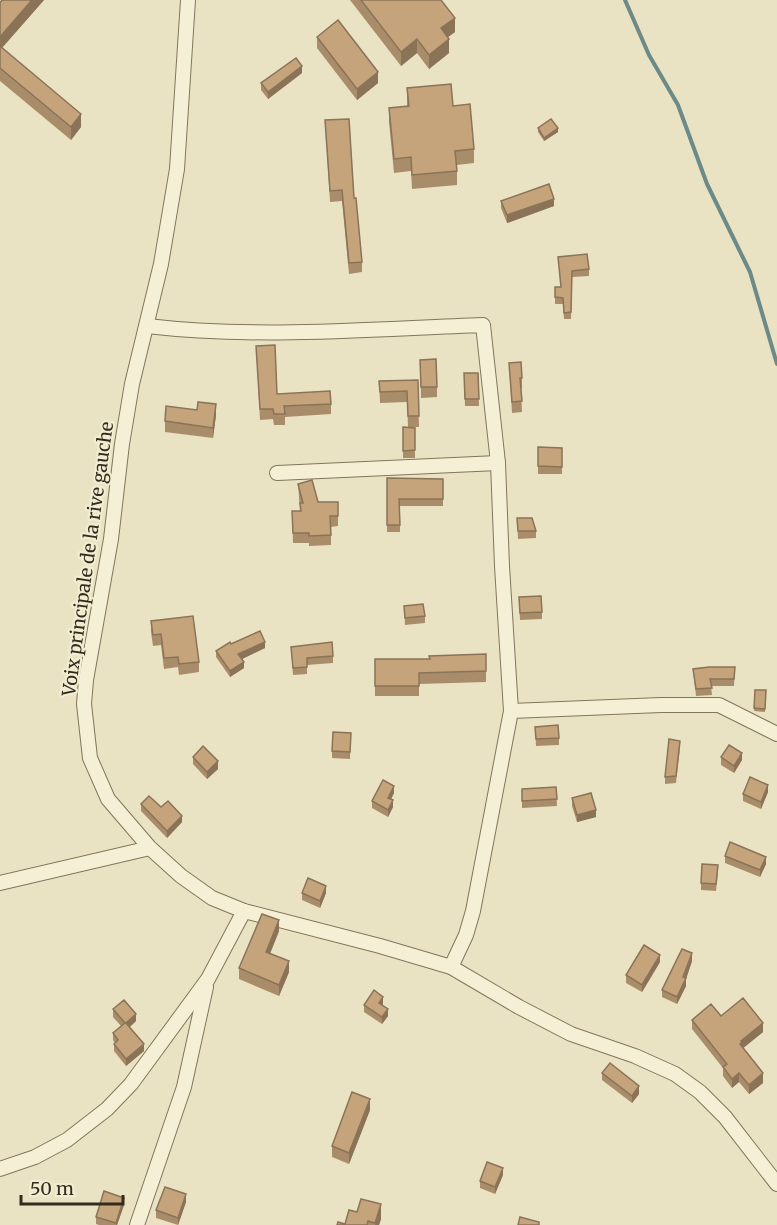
<svg xmlns="http://www.w3.org/2000/svg" width="777" height="1225" viewBox="0 0 777 1225" font-family="Merriweather,serif">
<rect width="100%" height="100%" fill="#eae3c3"/>
<g fill="none" stroke-linecap="round" stroke-linejoin="round">
<polyline stroke="#6c8a87" stroke-width="4" points="625,0 649,55 678,105 707,184 750,272 777,364"/>
<defs>
<g id="minor">
<polyline points="188,0 177,169 161,264 132,384 122,444 111,539 86,680 84,704 90,758 108,799 150,848 181,876 212,898 244,911 380,946 451,967 519,1007 571,1034 635,1056 675,1074 700,1092 725,1117 777,1184"/>
<path d="M147,326C258,339 371,329 483,325L498,463L502,566L511,711L473,911L466,935L451,967"/>
<polyline points="277,473 498,463"/>
<polyline points="511,711 661,705 719,705 777,734"/>
<polyline points="0,883 150,848"/>
<polyline points="0,1169 35,1157 67,1140 107,1109 131,1084 208,979 244,911"/>
<polyline points="137,1225 184,1087 206,987"/>
</g>
</defs>
<use href="#minor" stroke="#82755b" stroke-width="16"/>
<use href="#minor" stroke="#f5f0d5" stroke-width="14"/>
</g>
<g fill="#a98d6b">
<polygon points="2,0 44,0 2,48 81,127 71,140 0,81 0,3"/>
<polygon points="350,0 441,0 455,32 448,37 449,53 429,69 417,53 401,66"/>
<polygon points="317,37 378,83 357,100 317,48"/>
<polygon points="302,73 268,99 261,90 261,83"/>
<polygon points="407,88 453,106 474,149 474,163 457,165 457,185 412,189 411,171 394,173 389,122 389,108 407,106"/>
<polygon points="325,120 354,198 362,262 362,272 349,274 342,201 330,202"/>
<polygon points="538,128 558,132 544,141 538,132"/>
<polygon points="501,201 554,206 507,223 501,208"/>
<polygon points="558,257 589,269 589,276 572,277 571,319 564,319 563,304 555,304 555,287 561,287"/>
<polygon points="256,346 277,394 331,404 331,414 285,417 285,425 274,425 273,419 260,420"/>
<polygon points="420,360 437,387 437,397 421,398"/>
<polygon points="509,363 522,378 522,388 521,389 522,412 512,413"/>
<polygon points="464,373 478,373 479,406 465,406"/>
<polygon points="418,380 419,427 408,427 407,402 380,403 379,381"/>
<polygon points="216,415 213,438 165,432 165,421"/>
<polygon points="403,427 415,428 415,458 403,458"/>
<polygon points="538,447 562,448 562,474 538,474"/>
<polygon points="387,478 443,479 443,506 400,506 400,532 387,532"/>
<polygon points="298,484 318,502 338,502 338,526 331,527 331,545 309,546 309,543 293,543 292,511 300,511"/>
<polygon points="517,518 536,531 536,538 518,539"/>
<polygon points="519,604 542,612 542,619 520,620"/>
<polygon points="404,606 425,616 425,623 405,625"/>
<polygon points="151,621 199,662 199,672 179,675 178,667 164,669 161,645 153,646 151,632"/>
<polygon points="231,644 265,648 242,659 244,668 230,677 216,657 216,651"/>
<polygon points="291,647 333,656 333,663 307,665 307,674 293,675"/>
<polygon points="486,654 486,682 419,684 419,696 375,696 375,659 430,659"/>
<polygon points="735,667 734,686 711,686 712,695 696,696 693,669"/>
<polygon points="755,690 766,690 765,712 754,711"/>
<polygon points="535,727 559,738 559,745 536,746"/>
<polygon points="351,733 350,759 332,758 332,751"/>
<polygon points="680,748 676,783 665,784 665,777"/>
<polygon points="193,757 218,769 207,779 193,764"/>
<polygon points="721,757 742,760 734,773 721,765"/>
<polygon points="556,787 557,806 522,808 522,789"/>
<polygon points="768,792 761,809 743,801 743,794"/>
<polygon points="394,793 391,799 393,807 388,817 372,808 372,801"/>
<polygon points="572,798 596,817 577,822 572,806"/>
<polygon points="141,804 161,807 182,822 167,838 141,811"/>
<polygon points="725,856 766,864 760,877 725,863"/>
<polygon points="718,873 716,891 701,890 701,883"/>
<polygon points="302,893 326,893 320,908 302,900"/>
<polygon points="279,931 270,954 289,972 279,996 239,979 239,968"/>
<polygon points="692,961 686,979 686,986 677,1004 662,997 662,990"/>
<polygon points="660,962 642,992 626,983 626,975"/>
<polygon points="383,1004 383,1005 388,1016 382,1024 364,1012 364,1005"/>
<polygon points="113,1009 136,1021 130,1027 144,1051 126,1066 114,1051 114,1044 115,1043 113,1040 113,1033 121,1026 113,1017"/>
<polygon points="721,1016 763,1032 743,1048 763,1083 749,1094 739,1082 732,1088 723,1076 723,1068 692,1029 692,1020"/>
<polygon points="602,1073 639,1094 632,1103 602,1080"/>
<polygon points="370,1110 349,1164 332,1157 332,1146"/>
<polygon points="503,1175 495,1194 480,1188 480,1181"/>
<polygon points="186,1202 178,1225 156,1218 156,1210"/>
<polygon points="124,1205 117,1225 99,1225 96,1224 96,1217"/>
<polygon points="381,1219 379,1225 337,1225 345,1224"/>
</g>
<g fill="#8a7357">
<polygon points="32,0 44,0 0,50 0,37"/>
<polygon points="455,18 455,32 441,42 441,28"/>
<polygon points="417,39 417,53 401,66 401,52"/>
<polygon points="449,39 449,53 429,69 429,55"/>
<polygon points="302,66 302,73 268,99 268,92"/>
<polygon points="378,72 378,83 357,100 357,89"/>
<polygon points="81,114 81,127 71,140 71,127"/>
<polygon points="558,128 558,132 544,141 544,138"/>
<polygon points="554,199 554,206 507,223 507,215"/>
<polygon points="216,404 216,415 213,438 213,428"/>
<polygon points="265,642 265,648 238,661 238,654"/>
<polygon points="244,662 244,668 230,677 230,671"/>
<polygon points="742,753 742,760 734,773 734,766"/>
<polygon points="218,761 218,769 207,779 207,772"/>
<polygon points="768,785 768,792 761,809 761,802"/>
<polygon points="394,786 394,793 388,805 388,798"/>
<polygon points="393,800 393,807 388,817 388,810"/>
<polygon points="596,810 596,817 577,822 577,815"/>
<polygon points="182,816 182,822 167,838 167,831"/>
<polygon points="766,857 766,864 760,877 760,870"/>
<polygon points="326,886 326,893 320,908 320,901"/>
<polygon points="279,920 279,931 266,963 266,952"/>
<polygon points="692,953 692,961 686,979 686,986 677,1004 677,997"/>
<polygon points="660,955 660,962 642,992 642,985"/>
<polygon points="289,961 289,972 279,996 279,985"/>
<polygon points="383,997 383,1004 379,1010 379,1003"/>
<polygon points="388,1009 388,1016 382,1024 382,1017"/>
<polygon points="136,1014 136,1021 126,1030 126,1023"/>
<polygon points="763,1023 763,1032 742,1049 740,1044 741,1041"/>
<polygon points="144,1044 144,1051 126,1066 126,1059"/>
<polygon points="739,1073 739,1082 732,1088 732,1079"/>
<polygon points="763,1073 763,1083 749,1094 749,1085"/>
<polygon points="639,1086 639,1094 632,1103 632,1096"/>
<polygon points="370,1099 370,1110 349,1164 349,1153"/>
<polygon points="503,1168 503,1175 495,1194 495,1187"/>
<polygon points="186,1194 186,1202 178,1225 178,1218"/>
<polygon points="124,1198 124,1205 117,1225 116,1225"/>
<polygon points="381,1204 381,1219 379,1225 375,1225"/>
</g>
<g fill="#c5a47c" stroke="#8a7357" stroke-width="1.5">
<polygon points="2,0 32,0 0,37 0,3"/>
<polygon points="361,0 441,0 455,18 441,28 449,39 429,55 417,39 401,52"/>
<polygon points="338,20 378,72 357,89 317,37"/>
<polygon points="0,46 81,114 71,127 0,68"/>
<polygon points="296,58 302,66 268,92 261,83"/>
<polygon points="451,84 453,106 470,104 474,149 455,151 457,171 412,175 411,157 394,159 389,108 409,106 407,88"/>
<polygon points="349,119 354,198 356,198 362,262 349,263 342,190 330,191 325,120"/>
<polygon points="551,119 558,128 544,138 538,128"/>
<polygon points="549,184 554,199 507,215 501,201"/>
<polygon points="587,254 589,269 572,271 571,312 564,313 563,298 555,297 555,287 561,287 558,257"/>
<polygon points="275,345 277,394 330,391 331,404 284,406 285,414 274,414 273,409 260,409 256,346"/>
<polygon points="436,359 437,387 421,387 420,360"/>
<polygon points="521,362 522,378 520,378 522,401 512,402 509,363"/>
<polygon points="464,373 478,373 479,399 465,399"/>
<polygon points="418,380 419,416 408,416 407,391 380,392 379,381"/>
<polygon points="198,402 216,404 213,428 165,421 166,406 197,410"/>
<polygon points="403,427 415,428 415,450 403,451"/>
<polygon points="538,447 562,448 562,467 538,466"/>
<polygon points="387,478 443,479 443,499 399,499 400,525 387,525"/>
<polygon points="312,480 318,502 338,502 338,516 330,516 331,535 309,536 309,533 293,533 292,511 301,511 300,503 303,503 298,484"/>
<polygon points="517,518 532,518 536,531 518,531"/>
<polygon points="541,596 542,612 520,613 519,597"/>
<polygon points="423,604 425,616 405,618 404,606"/>
<polygon points="193,616 199,662 179,664 178,657 164,658 161,634 153,635 151,621"/>
<polygon points="260,631 265,642 238,654 244,662 230,671 216,651 230,642 231,644"/>
<polygon points="332,642 333,656 307,658 307,667 293,668 291,647"/>
<polygon points="486,654 486,671 419,673 419,686 375,686 375,659 430,659 429,656"/>
<polygon points="709,667 735,667 734,679 710,679 712,688 696,689 693,669"/>
<polygon points="755,690 766,690 765,709 754,708"/>
<polygon points="558,725 559,738 536,739 535,727"/>
<polygon points="333,732 351,733 350,752 332,751"/>
<polygon points="669,739 680,741 676,776 665,777"/>
<polygon points="729,745 742,753 734,766 721,757"/>
<polygon points="203,746 218,761 207,772 193,757"/>
<polygon points="750,777 768,785 761,802 743,794"/>
<polygon points="383,780 394,786 388,798 393,800 388,810 372,801"/>
<polygon points="556,787 557,799 522,801 522,789"/>
<polygon points="591,793 596,810 577,815 572,798"/>
<polygon points="149,796 161,807 168,801 182,816 167,831 141,804"/>
<polygon points="730,842 766,857 760,870 725,856"/>
<polygon points="702,864 718,865 716,884 701,883"/>
<polygon points="308,878 326,886 320,901 302,893"/>
<polygon points="262,914 279,920 266,952 289,961 279,985 239,968"/>
<polygon points="644,945 660,955 642,985 626,975"/>
<polygon points="682,949 692,953 683,977 686,978 677,997 662,990"/>
<polygon points="374,990 383,997 379,1003 388,1009 382,1017 364,1005"/>
<polygon points="743,998 763,1023 741,1041 742,1042 740,1044 763,1073 749,1085 739,1073 732,1079 723,1067 727,1064 692,1020 711,1004 721,1016"/>
<polygon points="124,1000 136,1014 126,1023 144,1044 126,1059 114,1044 118,1040 113,1033 125,1023 113,1009"/>
<polygon points="610,1063 639,1086 632,1096 602,1073"/>
<polygon points="352,1092 370,1099 349,1153 332,1146"/>
<polygon points="487,1162 503,1168 495,1187 480,1181"/>
<polygon points="165,1187 186,1194 178,1218 156,1210"/>
<polygon points="104,1191 124,1198 116,1223 96,1217"/>
<polygon points="361,1199 381,1204 375,1223 368,1221 367,1225 337,1225 338,1222 345,1224 349,1210 357,1212"/>
<polygon points="520,1217 539,1222 539,1225 518,1225"/>
</g>
<g text-anchor="middle" stroke-width="4.5" stroke-linejoin="round" paint-order="stroke">
<g font-size="18" fill="#332b1e" stroke="#f2edd1">
<text transform="translate(88 559) rotate(-82)" y="6">Voix principale de la rive gauche</text>
</g>
</g>
<path d="M21 1195v9h102v-9" fill="none" stroke="#332b1e" stroke-width="3"/>
<text x="30" y="1195" font-size="18" fill="#332b1e" stroke="#f2edd1" stroke-width="4.5" paint-order="stroke">50 m</text>
</svg>
